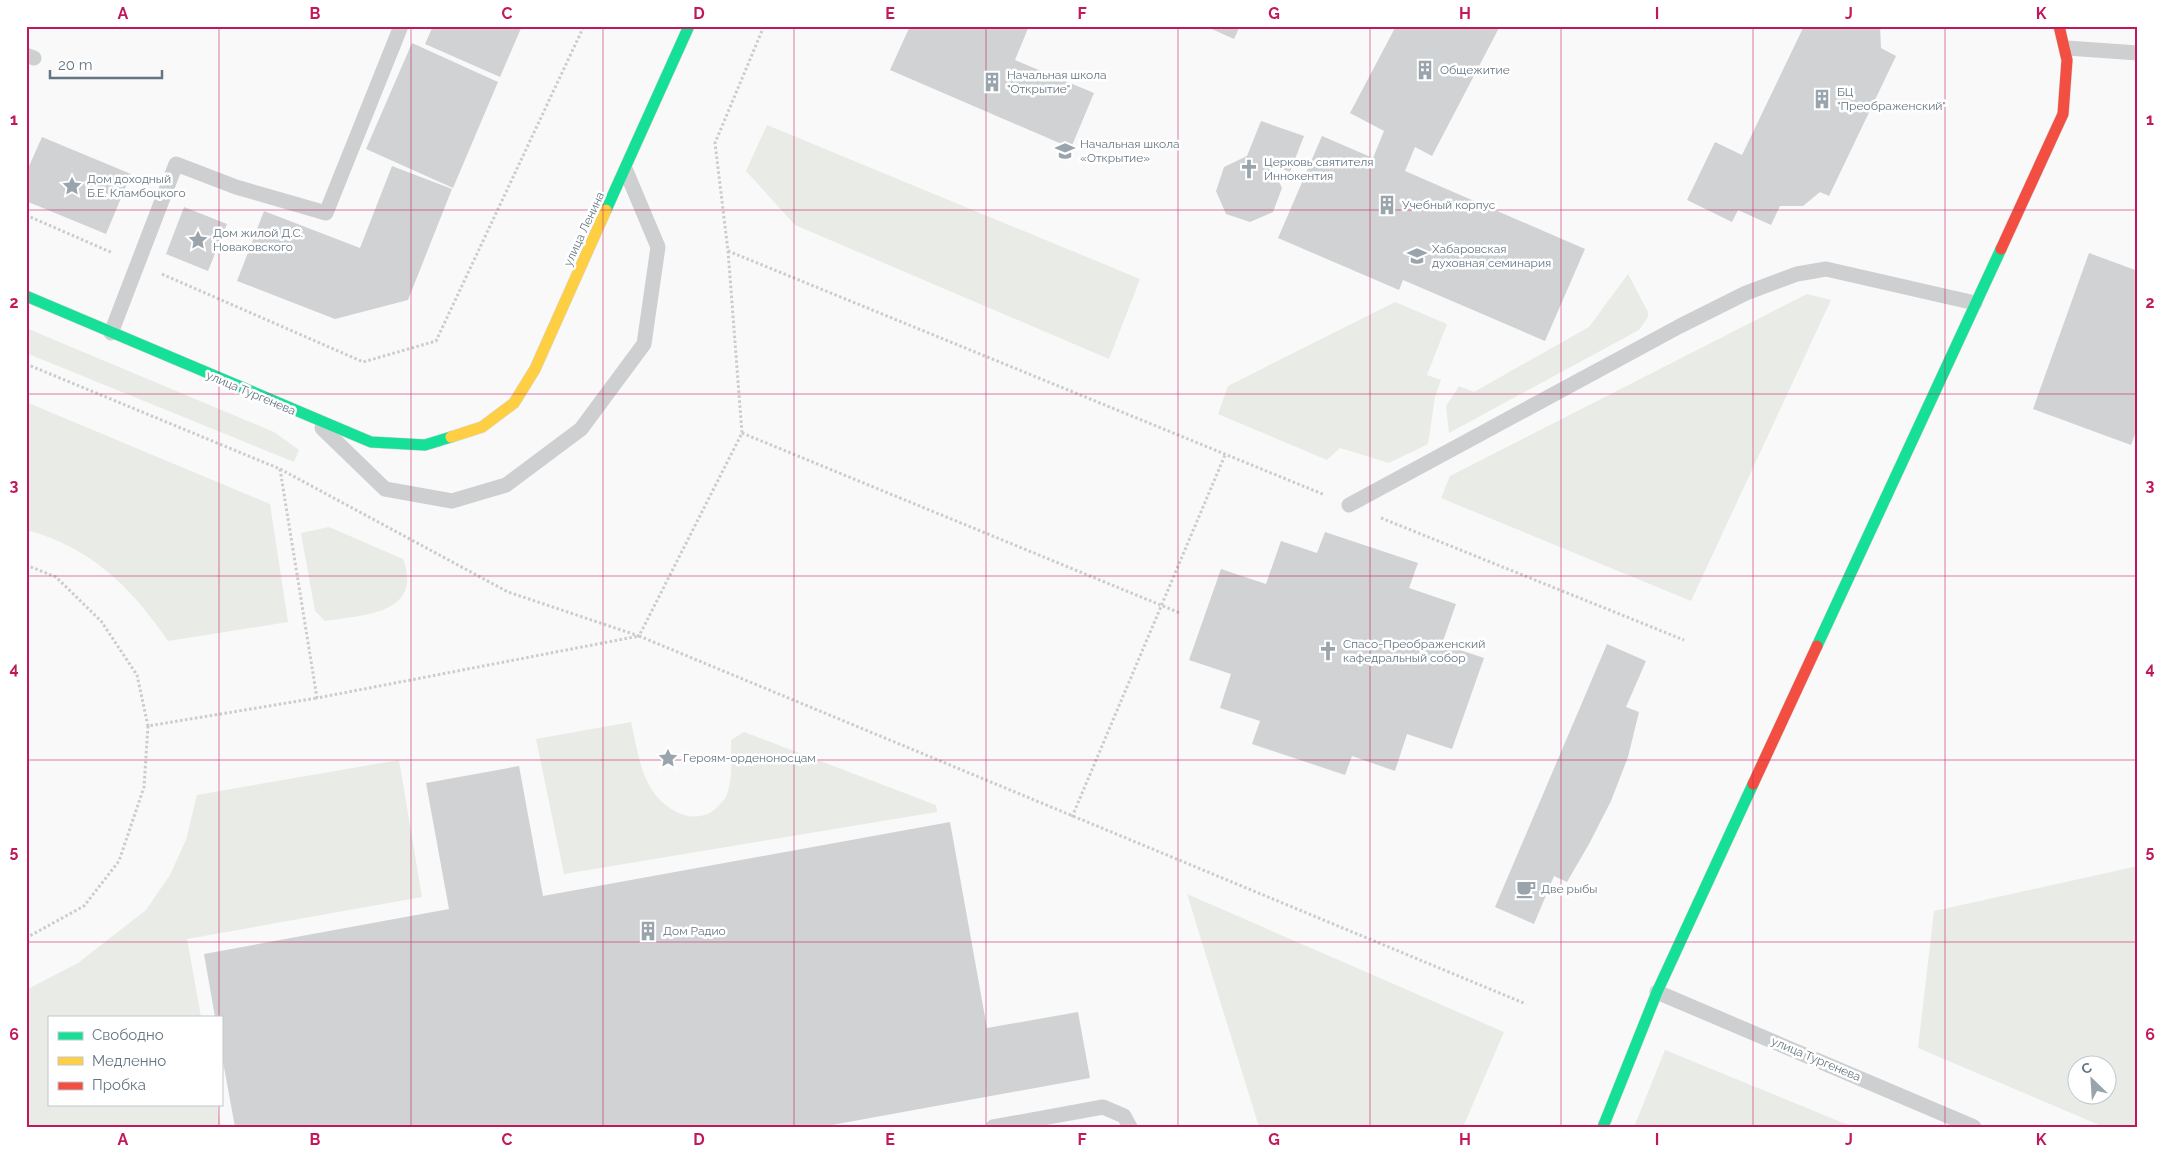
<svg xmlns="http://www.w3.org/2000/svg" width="2164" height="1153" viewBox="0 0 2164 1153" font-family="Raleway,sans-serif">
<rect width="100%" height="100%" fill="#f9f9f9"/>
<g fill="#e8ebe6" fill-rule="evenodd">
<polygon points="767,125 1140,279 1109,359 795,225 746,171"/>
<polygon points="1628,274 1648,312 1648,317 1639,330 1449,433 1446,406 1459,386 1474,392 1589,327"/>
<polygon points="1807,294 1831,300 1691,601 1441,498 1450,476"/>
<polygon points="1395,302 1447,324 1427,375 1441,380 1435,397 1428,444 1389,463 1340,448 1327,460 1218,414 1228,386"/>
<polygon points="26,328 274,432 299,450 294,462 26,353"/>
<path d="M26,402L270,504L288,622L168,641C132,588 90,546 26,530Z"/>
<path d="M329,527L403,559C424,615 361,615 325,621L315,611L301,533Z"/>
<path d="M631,722C636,744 639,766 649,785C663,811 699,831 721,803C723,801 726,797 727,794C733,777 731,757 731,740L744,732L936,805L937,812L564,874L536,739Z"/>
<polygon points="399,760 422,897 187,939 201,1017 49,1017 49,1104 217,1104 221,1127 26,1127 26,990 78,963 146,910 170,875 186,840 197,795"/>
<path d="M2138,866V1127H2104L1918,1048L1934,911ZM2076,1066H2106V1096H2076Z"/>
<polygon points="1187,894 1504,1032 1463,1127 1259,1127"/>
<polygon points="1665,1050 1853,1127 1634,1127"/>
</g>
<g fill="#d0d2d3">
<polygon points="433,26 522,26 500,77 425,44"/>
<polygon points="910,26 1029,26 1015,60 1094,93 1071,148 890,70"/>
<polygon points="1205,26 1240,26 1234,39"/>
<polygon points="1396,26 1500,26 1432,156 1415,147 1405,171 1585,249 1545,341 1403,280 1399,290 1278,238 1322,136 1373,158 1384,131 1350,113"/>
<polygon points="1804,26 1880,26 1881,48 1896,56 1829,196 1820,192 1803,206 1780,206 1771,225 1738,210 1732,222 1687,200 1715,142 1742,155"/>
<polygon points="412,43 498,82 453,188 366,149"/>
<polygon points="1261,121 1304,136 1290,172 1271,165 1282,188 1273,212 1250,222 1226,214 1216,191 1224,167 1247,156"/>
<polygon points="42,137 131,174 106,234 26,201 26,173"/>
<polygon points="392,166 452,189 408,300 335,319 237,281 264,211 360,248"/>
<polygon points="184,207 227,224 208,271 166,254"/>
<polygon points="2089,253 2138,271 2138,426 2131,445 2033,409"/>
<polygon points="1325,532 1418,563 1409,588 1456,604 1442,644 1484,658 1452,749 1407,734 1395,771 1352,756 1345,775 1252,744 1260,721 1220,708 1231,674 1189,660 1221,569 1266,584 1281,541 1317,553"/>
<polygon points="1607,644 1646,661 1626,707 1639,712 1628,757 1611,801 1589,844 1567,882 1554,876 1534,924 1495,907"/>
<polygon points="519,766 543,896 950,822 987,1028 1078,1012 1090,1078 821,1127 235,1127 221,1051 221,1017 215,1017 204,954 449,909 426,783"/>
</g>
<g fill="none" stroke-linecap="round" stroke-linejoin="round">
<defs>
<g id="fast">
<polyline points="606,210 689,26"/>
<polyline points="26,296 371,442 425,445 451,437"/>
<polyline points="1817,646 2001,249"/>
<polyline points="1603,1127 1657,992 1753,784"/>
</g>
<polyline id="slow" points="451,437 482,427 514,403 535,369 606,210"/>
<g id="jam">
<polyline points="2001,249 2063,114 2067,60 2059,26"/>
<polyline points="1753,784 1817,646"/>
</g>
</defs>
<use href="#fast" stroke="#d5d6d7" stroke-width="12"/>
<use href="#slow" stroke="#d5d6d7" stroke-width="12"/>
<use href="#jam" stroke="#d5d6d7" stroke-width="12"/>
<g stroke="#cbcccd" stroke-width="3" stroke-dasharray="2.5 2.5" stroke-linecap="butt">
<polyline points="26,215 113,253"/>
<polyline points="728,251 1325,495"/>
<polyline points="162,274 363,362 436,341 584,26"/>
<polyline points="26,364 280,469 508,592 639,636 742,433 728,251 715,143 764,26"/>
<polyline points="742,433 1180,613"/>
<polyline points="280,469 317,698 639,636 1526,1004"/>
<polyline points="1381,518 1684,640"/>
<polyline points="26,565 56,577 101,621 137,675 148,726"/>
<polyline points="1072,817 1225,455"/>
<polyline points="26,938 84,906 119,861 144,787 148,726 317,698"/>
</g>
<g stroke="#cecfd0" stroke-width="15">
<polyline points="2067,48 2138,53"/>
<polyline points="26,55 34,58"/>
<polyline points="111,333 176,164 236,187 326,213 401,26"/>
<polyline points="322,428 385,489 452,501 506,485 581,429 644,344 658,247 626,171"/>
<polyline points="1349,505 1680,326 1746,293 1797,274 1826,269 1975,303"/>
<polyline points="1657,992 1974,1127"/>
<polyline points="993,1127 1103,1107 1124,1116 1130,1127"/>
</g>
<use href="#fast" stroke="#16e098" stroke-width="11"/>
<use href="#slow" stroke="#ffcf43" stroke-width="11"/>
<use href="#jam" stroke="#f24e42" stroke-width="11"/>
</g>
<path fill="none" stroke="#c2185b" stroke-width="1" stroke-opacity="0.55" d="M219,26V1017M411,26V1127M603,26V1127M794,26V1127M986,26V1127M1178,26V1127M1370,26V1127M1561,26V1127M1753,26V1127M1945,26V1127M26,210H2138M26,394H2138M26,576H2138M26,760H2138M26,942H2138M219,1104V1127"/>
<defs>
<symbol id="building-bare" viewBox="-9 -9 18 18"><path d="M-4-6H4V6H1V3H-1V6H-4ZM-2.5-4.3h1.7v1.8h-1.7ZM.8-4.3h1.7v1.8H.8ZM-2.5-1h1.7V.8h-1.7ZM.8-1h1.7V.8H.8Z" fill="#99a4ac" stroke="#fff" stroke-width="2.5" paint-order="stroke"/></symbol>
<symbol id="school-bare" viewBox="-9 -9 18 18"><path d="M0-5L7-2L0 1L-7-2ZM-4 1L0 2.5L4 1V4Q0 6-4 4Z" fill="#99a4ac" stroke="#fff" stroke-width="2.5" paint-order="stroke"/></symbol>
<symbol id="church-bare" viewBox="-9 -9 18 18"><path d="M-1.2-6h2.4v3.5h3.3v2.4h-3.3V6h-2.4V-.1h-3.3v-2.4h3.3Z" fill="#99a4ac" stroke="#fff" stroke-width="2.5" paint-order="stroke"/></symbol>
<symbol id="sight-bare" viewBox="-9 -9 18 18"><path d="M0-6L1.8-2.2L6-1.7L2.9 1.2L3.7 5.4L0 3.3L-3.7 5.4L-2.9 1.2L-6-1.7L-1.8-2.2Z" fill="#99a4ac" stroke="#fff" stroke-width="2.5" paint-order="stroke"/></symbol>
<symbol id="university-bare" viewBox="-9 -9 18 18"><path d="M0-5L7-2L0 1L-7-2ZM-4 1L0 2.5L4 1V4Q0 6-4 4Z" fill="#99a4ac" stroke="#fff" stroke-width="2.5" paint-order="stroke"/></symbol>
<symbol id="cafe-bare" viewBox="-9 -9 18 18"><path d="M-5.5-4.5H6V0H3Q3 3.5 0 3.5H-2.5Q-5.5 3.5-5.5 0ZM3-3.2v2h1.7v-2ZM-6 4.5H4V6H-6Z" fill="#99a4ac" stroke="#fff" stroke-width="2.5" paint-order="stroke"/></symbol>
</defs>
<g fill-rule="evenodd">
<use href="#building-bare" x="1411" y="56" width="28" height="28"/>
<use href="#building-bare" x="978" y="68" width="28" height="28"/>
<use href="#building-bare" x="1808" y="85" width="28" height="28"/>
<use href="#school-bare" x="1051" y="137" width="28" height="28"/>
<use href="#church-bare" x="1235" y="155" width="28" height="28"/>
<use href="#sight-bare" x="58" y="172" width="28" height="28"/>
<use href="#building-bare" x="1373" y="191" width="28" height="28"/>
<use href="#sight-bare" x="184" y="226" width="28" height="28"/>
<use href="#university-bare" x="1403" y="242" width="28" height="28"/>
<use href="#church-bare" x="1314" y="637" width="28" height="28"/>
<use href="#sight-bare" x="654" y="744" width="28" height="28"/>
<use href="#cafe-bare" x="1512" y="875" width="28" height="28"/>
<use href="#building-bare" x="634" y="917" width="28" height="28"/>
</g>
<g text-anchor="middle" stroke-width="5" stroke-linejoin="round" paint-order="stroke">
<g font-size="12" fill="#657683" stroke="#fff" text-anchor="start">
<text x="1440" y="74">Общежитие</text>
<text x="1007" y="79">Начальная школа<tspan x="1007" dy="14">"Открытие"</tspan></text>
<text x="1837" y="96">БЦ<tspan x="1837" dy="14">"Преображенский"</tspan></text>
<text x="1080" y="148">Начальная школа<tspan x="1080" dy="14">«Открытие»</tspan></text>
<text x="1264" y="166">Церковь святителя<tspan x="1264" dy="14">Иннокентия</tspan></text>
<text x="87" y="183">Дом доходный<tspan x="87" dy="14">Б.Е. Кламбоцкого</tspan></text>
<text x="1402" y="209">Учебный корпус</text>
<text x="213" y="237">Дом жилой Д.С.<tspan x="213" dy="14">Новаковского</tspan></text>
<text x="1432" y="253">Хабаровская<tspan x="1432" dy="14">духовная семинария</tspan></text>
<text x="1343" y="648">Спасо-Преображенский<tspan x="1343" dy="14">кафедральный собор</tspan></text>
<text x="683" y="762">Героям-орденоносцам</text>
<text x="1541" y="893">Две рыбы</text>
<text x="663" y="935">Дом Радио</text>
</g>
<g font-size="12" fill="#657683" stroke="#fff">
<text transform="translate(584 229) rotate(-65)" y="4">улица Ленина</text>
<text transform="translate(251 393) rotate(23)" y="4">улица Тургенева</text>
<text transform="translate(1816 1059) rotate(23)" y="4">улица Тургенева</text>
</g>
</g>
<rect width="2164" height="1153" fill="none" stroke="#ffffff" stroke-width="55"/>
<rect x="48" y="1016" width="175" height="90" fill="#ffffff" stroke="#c1c8cd"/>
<rect x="58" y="1032" width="25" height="8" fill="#16e098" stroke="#c1c8cd"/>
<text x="92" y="1040" font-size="15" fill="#657683">Свободно</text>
<rect x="58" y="1057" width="25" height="8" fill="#ffcf43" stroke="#c1c8cd"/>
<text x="92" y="1066" font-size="15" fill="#657683">Медленно</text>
<rect x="58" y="1082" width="25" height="8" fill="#f24e42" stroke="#c1c8cd"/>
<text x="92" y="1090" font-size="15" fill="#657683">Пробка</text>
<g transform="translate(2092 1080) rotate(335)"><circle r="24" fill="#ffffff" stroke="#c1c8cd"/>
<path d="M0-4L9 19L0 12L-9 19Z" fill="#99a4ac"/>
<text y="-8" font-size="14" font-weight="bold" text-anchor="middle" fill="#657683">С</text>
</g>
<path d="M50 70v8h112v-8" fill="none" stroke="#657683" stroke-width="2.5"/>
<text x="58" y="70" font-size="15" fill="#657683" stroke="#ffffff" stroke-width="4" paint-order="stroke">20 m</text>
<rect x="28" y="28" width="2108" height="1098" fill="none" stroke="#c2185b" stroke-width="2"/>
<g font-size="16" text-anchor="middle" font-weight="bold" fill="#c2185b">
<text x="123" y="19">A</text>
<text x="315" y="19">B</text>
<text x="507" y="19">C</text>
<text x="699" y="19">D</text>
<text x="890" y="19">E</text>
<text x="1082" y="19">F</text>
<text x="1274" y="19">G</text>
<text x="1465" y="19">H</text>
<text x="1657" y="19">I</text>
<text x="1849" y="19">J</text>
<text x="2041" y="19">K</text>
<text x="14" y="125">1</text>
<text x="2150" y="125">1</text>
<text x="14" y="308">2</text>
<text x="2150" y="308">2</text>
<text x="14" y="491">3</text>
<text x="2150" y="491">3</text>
<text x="14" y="674">4</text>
<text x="2150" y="674">4</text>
<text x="14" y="857">5</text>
<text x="2150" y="857">5</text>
<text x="14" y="1040">6</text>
<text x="2150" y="1040">6</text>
<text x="123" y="1145">A</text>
<text x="315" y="1145">B</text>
<text x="507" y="1145">C</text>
<text x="699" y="1145">D</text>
<text x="890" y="1145">E</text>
<text x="1082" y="1145">F</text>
<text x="1274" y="1145">G</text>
<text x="1465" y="1145">H</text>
<text x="1657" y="1145">I</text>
<text x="1849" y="1145">J</text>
<text x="2041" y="1145">K</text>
</g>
</svg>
